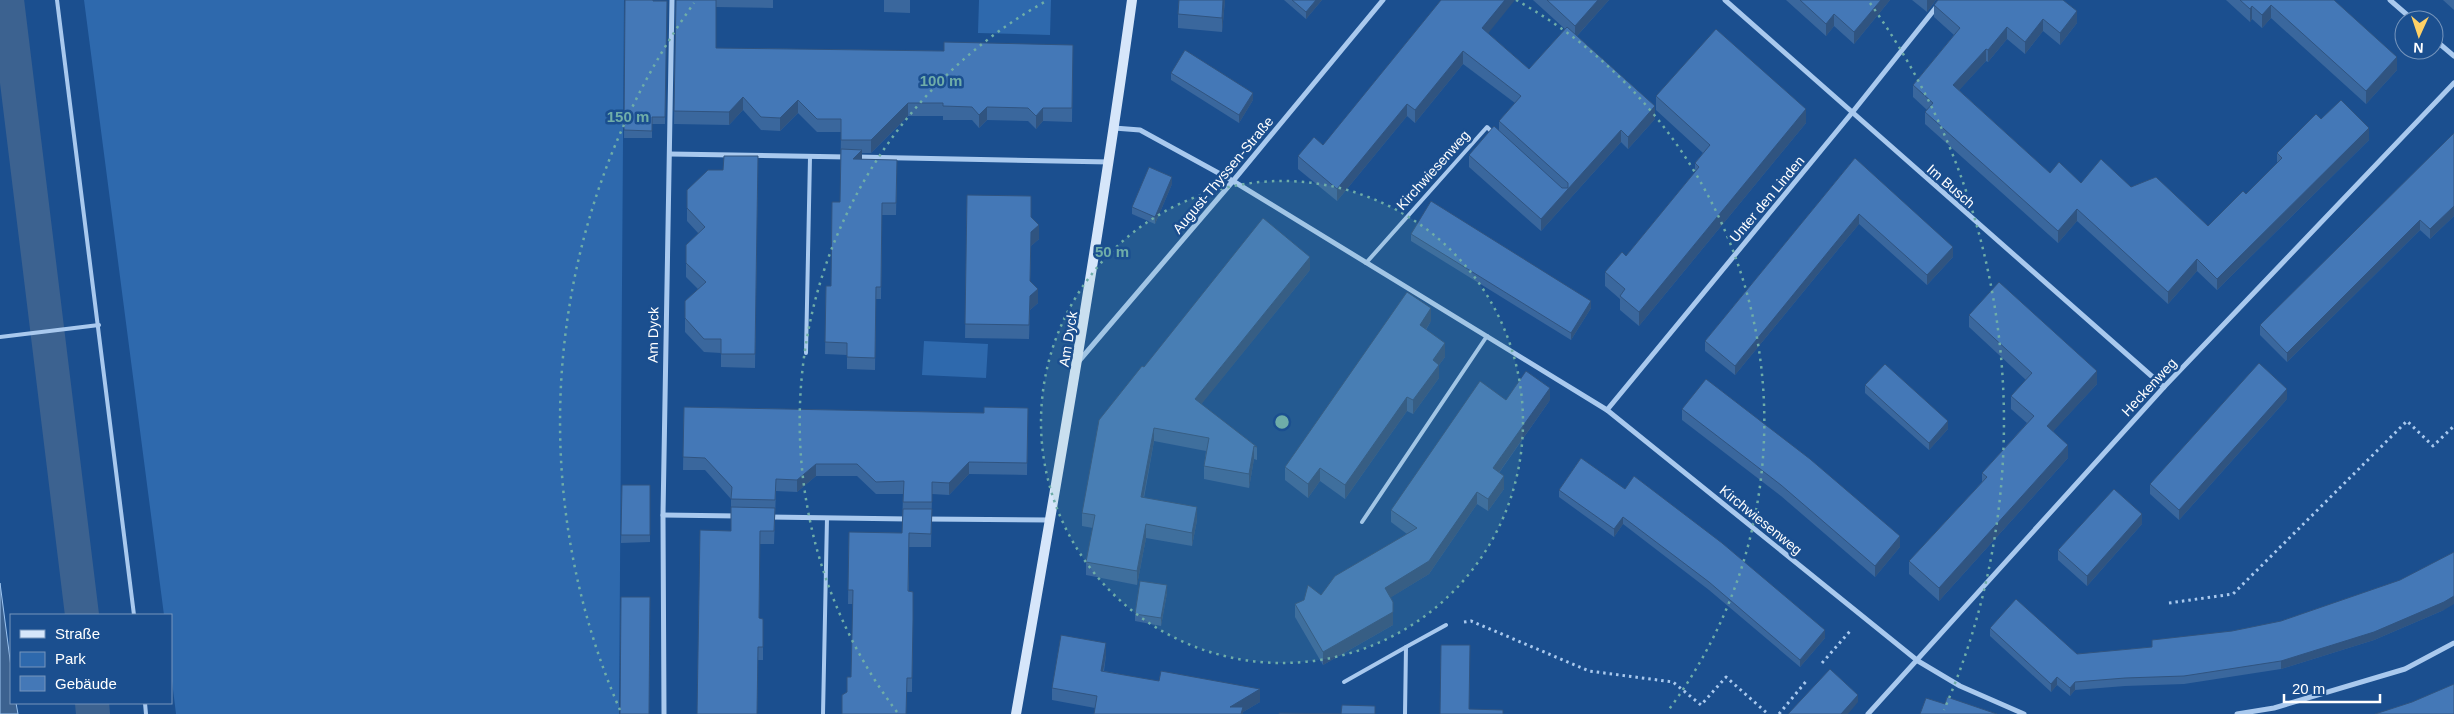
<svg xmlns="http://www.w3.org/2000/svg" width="2454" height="714" viewBox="0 0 2454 714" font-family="Helvetica,sans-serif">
<rect width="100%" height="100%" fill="#1b4f8f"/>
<g fill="#2e69ad">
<polygon points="84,0 624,0 619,714 176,714 171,673 171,615 164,615"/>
<polygon points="979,0 1051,0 1050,35 978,33"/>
<polygon points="924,341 988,344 986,378 922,375"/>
</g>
<polygon fill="#3c6290" stroke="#9cc4f0" points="0,583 11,667 11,703 16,703 18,714 0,714"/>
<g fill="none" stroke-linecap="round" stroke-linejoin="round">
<g stroke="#3c6290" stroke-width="34">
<polyline points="7,0 82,615"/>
<polyline points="92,703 93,714"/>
</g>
<g stroke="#a9c9ee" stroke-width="3" stroke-dasharray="2.5 4" stroke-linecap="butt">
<polyline points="2169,603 2233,594 2407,421 2433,446 2454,426"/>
<polyline points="1464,622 1471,621 1589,671 1673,682 1701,705 1726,677 1768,714"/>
<polyline points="1822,663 1851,630"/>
<polyline points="1779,714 1808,679"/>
</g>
<g stroke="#a9c9ee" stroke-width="4">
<polyline points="57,0 134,615"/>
<polyline points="1366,263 1487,127 1493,133"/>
<polyline points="0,337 99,325"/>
<polyline points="806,353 810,157"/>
<polyline points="1362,522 1487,336"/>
<polyline points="1344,682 1406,647"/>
<polyline points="145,703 146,714"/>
<polyline points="823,714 827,518"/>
<polyline points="1405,714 1406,647 1446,625"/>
</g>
<g stroke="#a9c9ee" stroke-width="5">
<polyline points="1725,0 2164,387"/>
<polyline points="2390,0 2413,20"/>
<polyline points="2434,39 2454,56"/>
<polyline points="1114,128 1140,130 1233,181 1607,410 1918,661 1960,686 2024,714"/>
<polyline points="670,154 847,157"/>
<polyline points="856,157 1110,162"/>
<polyline points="1079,361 1233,181 1383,0"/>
<polyline points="1607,410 1851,114 1942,0"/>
<polyline points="663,515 738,516"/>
<polyline points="769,517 908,519"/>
<polyline points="926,519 1050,520"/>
<polyline points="664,714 663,515 672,0"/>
<polyline points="1868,714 2164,387 2454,83"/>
<polyline points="2237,714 2274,708 2405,669 2454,643"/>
</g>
<path stroke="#d6e6fa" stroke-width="10" d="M1016,714C1058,476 1099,239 1132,0"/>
</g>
<g fill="#3a679d">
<polygon points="625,0 667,1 665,124 652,124 652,138 624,138"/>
<polygon points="676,0 773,0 773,8 716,7 716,48 944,51 1073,45 1072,122 1043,121 1036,129 1028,121 987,120 979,128 972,120 943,120 943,116 908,116 871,153 862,153 862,159 897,172 896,215 882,215 881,299 876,299 875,370 847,369 847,355 825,354 826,286 831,286 840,202 841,132 817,132 798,113 780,131 761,130 743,110 729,125 674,124"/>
<polygon points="884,0 910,0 910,13 884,12"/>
<polygon points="1225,0 1222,32 1178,28 1178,14"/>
<polygon points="1284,0 1322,0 1306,19"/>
<polygon points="1533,0 1609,0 1577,36 1655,119 1628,149 1621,142 1541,231 1469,167 1469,155 1499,131 1499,121 1515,103 1463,64 1415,123 1407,116 1337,201 1298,169 1298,156 1323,145 1488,33 1529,69 1565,29"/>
<polygon points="1786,0 1890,0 1854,44 1834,26 1826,36"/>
<polygon points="1912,0 1936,0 1927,12"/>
<polygon points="2226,0 2334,0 2397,70 2366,104 2271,18 2262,28 2252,19 2250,22"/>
<polygon points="2443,0 2454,0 2454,10"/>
<polygon points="2066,3 2077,23 2060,45 2043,31 2025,54 2007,39 1988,62 1986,61 1959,90 2050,173 2081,183 2131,187 2208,226 2246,194 2277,163 2277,153 2321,119 2369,140 2217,290 2197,271 2168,304 2077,221 2058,243 1925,124 1925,112 1927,110 1913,97 1913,85 1954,35 1934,17 1934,5"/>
<polygon points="1171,73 1253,100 1239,123 1171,80"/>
<polygon points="1656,96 1806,123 1639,326 1620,310 1620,299 1605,286 1605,272 1626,256 1695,173 1695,163 1703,153 1656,110"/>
<polygon points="2454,133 2454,216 2430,239 2420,230 2287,362 2260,335 2260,325"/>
<polygon points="758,156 755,368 721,367 721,353 704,352 685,332 685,301 698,289 686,277 686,263 699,234 687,221 687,190 723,170"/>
<polygon points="1855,158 1953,257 1927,285 1859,224 1735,375 1705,351 1705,341"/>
<polygon points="1172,184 1155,224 1132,214 1132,207"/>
<polygon points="967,195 1031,217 1039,239 1031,246 1030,281 1038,303 1030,310 1029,339 965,338"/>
<polygon points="1411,234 1591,308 1571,340 1411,241"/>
<polygon points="1310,270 1201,404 1257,447 1257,460 1254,459 1249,488 1204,479 1204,466 1206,451 1154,441 1144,498 1197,520 1192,546 1146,538 1137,585 1086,575 1086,562 1093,528 1082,526 1082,513 1144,367"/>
<polygon points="1969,315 2097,384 2053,431 2068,458 1939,601 1909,574 1909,561 1982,482 1982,473 2027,423 2011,409 2011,396 2026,380 1969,327"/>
<polygon points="1431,321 1426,330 1445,357 1439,365 1439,378 1413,414 1407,411 1345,499 1320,481 1308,498 1285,480 1285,467"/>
<polygon points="1865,385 1948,429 1929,450 1865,393"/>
<polygon points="2287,399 2179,520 2150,494 2150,484"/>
<polygon points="1550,400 1499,473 1504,489 1488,511 1477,504 1429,574 1391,597 1393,625 1323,665 1295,617 1295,604 1321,595 1407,534 1391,522 1391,510"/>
<polygon points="684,407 984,413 1028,408 1027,475 969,474 949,495 932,494 931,547 909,547 909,591 913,592 912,692 847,692 851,677 853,604 848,604 849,532 902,533 903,494 876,494 857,476 816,476 797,492 776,491 774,544 760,544 759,618 763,632 763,660 758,660 731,531 731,499 705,470 683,470"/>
<polygon points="1682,409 1900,547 1875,577 1781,496 1682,420"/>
<polygon points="1581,458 1825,638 1800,667 1709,590 1623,524 1614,537 1559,497 1559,490"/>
<polygon points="622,485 650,485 650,542 621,543"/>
<polygon points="2142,524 2087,586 2058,560 2058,550"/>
<polygon points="1167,593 1161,626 1135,621 1135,614"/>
<polygon points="2444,610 2374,640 2281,669 2184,684 2125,686 2075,690 2070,696 2057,685 2051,692 1990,636 1990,628 2077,654 2152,647 2152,640"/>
<polygon points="1106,655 1104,671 1260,702 1243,712 1243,714 1095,708 1052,700 1052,688"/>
</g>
<g fill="#305480">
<polygon points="1223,0 1225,0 1222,32 1222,18"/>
<polygon points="1316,0 1322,0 1306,19 1306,12"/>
<polygon points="1505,0 1515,0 1482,41 1482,28"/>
<polygon points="1598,0 1609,0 1575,38 1575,26"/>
<polygon points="1881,0 1890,0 1854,44 1854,32"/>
<polygon points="1927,0 1936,0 1927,12"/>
<polygon points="2271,5 2271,18 2262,28 2262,15"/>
<polygon points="2252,6 2252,19 2250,22 2250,9"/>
<polygon points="2077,11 2077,23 2060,45 2060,33"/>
<polygon points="1834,14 1834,26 1826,36 1826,24"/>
<polygon points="2043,19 2043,31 2025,54 2025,42"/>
<polygon points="2007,27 2007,39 1988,62 1988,50"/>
<polygon points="1986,49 1986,61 1953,97 1953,85"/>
<polygon points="1463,51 1463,64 1415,123 1415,110"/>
<polygon points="2397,57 2397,70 2366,104 2366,91"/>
<polygon points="1253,93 1253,100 1239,123 1239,115"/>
<polygon points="743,97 743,110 729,125 729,112"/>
<polygon points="798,100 798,113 780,131 780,118"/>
<polygon points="908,103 908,116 871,153 871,140"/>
<polygon points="1407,104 1407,116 1337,201 1337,189"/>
<polygon points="1655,106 1655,119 1628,149 1628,137"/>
<polygon points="987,107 987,120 979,128 979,115"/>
<polygon points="1043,108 1043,121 1036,129 1036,116"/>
<polygon points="1806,109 1806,123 1639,326 1639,312"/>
<polygon points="2369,128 2369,140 2217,290 2217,279"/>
<polygon points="1621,130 1621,142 1541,231 1541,219"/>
<polygon points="862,150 862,162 853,159"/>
<polygon points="1172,177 1172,184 1155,224 1155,217"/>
<polygon points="2454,206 2454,216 2430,239 2430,229"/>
<polygon points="2077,209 2077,221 2058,243 2058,231"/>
<polygon points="1859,214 1859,224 1735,375 1735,366"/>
<polygon points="2420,220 2420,230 2287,362 2287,353"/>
<polygon points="1039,225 1039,239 1031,246 1031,232"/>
<polygon points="1953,247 1953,257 1927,285 1927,275"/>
<polygon points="1310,257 1310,270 1195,412 1195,399"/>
<polygon points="2197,259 2197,271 2168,304 2168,292"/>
<polygon points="1038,289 1038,303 1030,310 1029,339 1030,296"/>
<polygon points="1591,301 1591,308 1571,340 1571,333"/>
<polygon points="1431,308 1431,321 1420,339 1420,325"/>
<polygon points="1445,343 1445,357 1433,373 1433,360"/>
<polygon points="1439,365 1439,378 1413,414 1413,400"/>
<polygon points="2097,371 2097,384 2047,438 2047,426"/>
<polygon points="1550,388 1550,400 1493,481 1493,468"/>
<polygon points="2287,389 2287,399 2179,520 2179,510"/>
<polygon points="1407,397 1407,411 1345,499 1345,485"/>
<polygon points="1948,421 1948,429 1929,450 1929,443"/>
<polygon points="1154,428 1154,441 1141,510 1141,497"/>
<polygon points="2068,445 2068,458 1939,601 1939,588"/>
<polygon points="1254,446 1254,459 1249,488 1249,474"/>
<polygon points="969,462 969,474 949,495 949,483"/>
<polygon points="816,464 816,476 797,492 797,480"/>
<polygon points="1320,468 1320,481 1308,498 1308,484"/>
<polygon points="1504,476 1504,489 1488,511 1488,499"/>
<polygon points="1477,492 1477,504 1429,574 1385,601 1385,588"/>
<polygon points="1197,507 1197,520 1192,546 1192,533"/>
<polygon points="2142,514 2142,524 2087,586 2087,576"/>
<polygon points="1623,517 1623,524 1614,537 1614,529"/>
<polygon points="1146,524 1146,538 1137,585 1137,571"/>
<polygon points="1900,536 1900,547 1875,577 1875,566"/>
<polygon points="1167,585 1167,593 1161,626 1161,618"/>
<polygon points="2454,596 2454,604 2444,610 2374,640 2281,669 2281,661"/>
<polygon points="1393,612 1393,625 1323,665 1323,652"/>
<polygon points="1825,630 1825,638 1800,667 1800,660"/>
<polygon points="1106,643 1106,655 1101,683 1101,671"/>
<polygon points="2057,677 2057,685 2051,692 2051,684"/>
<polygon points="2075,682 2075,690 2070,696 2070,688"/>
<polygon points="1260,689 1260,702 1243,712 1243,714 1241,714 1230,707"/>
<polygon points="1858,695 1858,702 1848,714 1841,714"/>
</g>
<g fill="#4478b7" stroke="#305480">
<polygon points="625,0 653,0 653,1 667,1 665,117 652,117 652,131 624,130"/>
<polygon points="676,0 716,0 716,48 944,51 944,42 1073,45 1072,108 1043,108 1036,116 1028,108 987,107 979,115 972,107 943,106 943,103 908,103 871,140 841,140 841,119 817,119 798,100 780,118 761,117 743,97 729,112 674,111"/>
<polygon points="1179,0 1223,0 1222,18 1178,14"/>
<polygon points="1292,0 1316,0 1306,12"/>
<polygon points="1441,0 1505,0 1482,28 1529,69 1567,27 1655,106 1628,137 1621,130 1541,219 1469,155 1494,126 1562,188 1568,188 1568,183 1499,121 1521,96 1463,51 1415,110 1407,104 1337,189 1298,156 1314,137 1323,145"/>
<polygon points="1547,0 1598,0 1575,26"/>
<polygon points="1800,0 1881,0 1854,32 1834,14 1826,24"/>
<polygon points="1938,0 2063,0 2077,11 2060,33 2043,19 2025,42 2007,27 1988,50 1986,49 1953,85 2050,173 2059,162 2081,183 2101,159 2131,187 2156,177 2208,226 2243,191 2246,194 2282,158 2277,153 2316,114 2321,119 2341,100 2369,128 2217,279 2197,259 2168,292 2077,209 2058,231 1925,112 1933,103 1913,85 1960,28 1934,5"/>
<polygon points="2240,0 2334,0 2397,57 2366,91 2271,5 2262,15 2252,6 2250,9"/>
<polygon points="1716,29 1806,109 1639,312 1620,296 1625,289 1605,272 1622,252 1626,256 1699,167 1695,163 1710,145 1656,96"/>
<polygon points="1185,50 1253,93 1239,115 1171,73"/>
<polygon points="2454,133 2454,206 2430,229 2420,220 2287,353 2260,325"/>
<polygon points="841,149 862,150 853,159 897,160 896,203 882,203 881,287 876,287 875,358 847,357 847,343 825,342 826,286 831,286 832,202 840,202"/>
<polygon points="724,156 758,156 755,354 721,354 721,339 704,339 685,318 685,301 706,282 686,263 686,245 705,227 687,208 687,190 708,170 723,170"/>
<polygon points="1855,158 1953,247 1927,275 1859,214 1735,366 1705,341"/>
<polygon points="1149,167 1172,177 1155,217 1132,207"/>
<polygon points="967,195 1031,196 1031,217 1039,225 1031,232 1030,281 1038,289 1030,296 1029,325 965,324"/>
<polygon points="1431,201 1591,301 1571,333 1411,234"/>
<polygon points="1263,218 1310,257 1195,399 1257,447 1254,446 1249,474 1204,466 1209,438 1154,428 1141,497 1197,507 1192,533 1146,524 1137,571 1086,562 1095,515 1082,513 1099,420 1142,366 1144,367"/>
<polygon points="1999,282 2097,371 2047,426 2068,445 1939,588 1909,561 1987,477 1982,473 2034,416 2011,396 2032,373 1969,315"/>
<polygon points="1407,292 1431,308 1420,325 1445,343 1433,360 1439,365 1413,400 1407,397 1345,485 1320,468 1308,484 1285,467"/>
<polygon points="2259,363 2287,389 2179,510 2150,484"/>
<polygon points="1885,364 1948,421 1929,443 1865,385"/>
<polygon points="1526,371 1550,388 1493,468 1504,476 1488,499 1477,492 1429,561 1385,588 1393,602 1393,612 1323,652 1295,604 1304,600 1308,585 1321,595 1335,576 1417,528 1391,510 1480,381 1506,400"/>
<polygon points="1706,379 1810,459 1900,536 1875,566 1781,485 1682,409"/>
<polygon points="684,407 984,413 984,407 1028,408 1027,463 969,462 949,483 932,482 932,502 903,502 904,481 876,482 857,464 816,464 797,480 776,479 775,500 731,499 732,487 705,458 683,457"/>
<polygon points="1581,458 1625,489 1634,476 1722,543 1825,630 1800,660 1709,582 1623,517 1614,529 1559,490"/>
<polygon points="622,485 650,485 650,535 621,535"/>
<polygon points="2114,489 2142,514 2087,576 2058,550"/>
<polygon points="731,507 775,508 774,531 760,531 759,618 763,619 763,647 758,647 757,714 697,714 700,530 731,531"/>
<polygon points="903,509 932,509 931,534 909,533 908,591 913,592 913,620 912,678 907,678 906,714 842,714 842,695 847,692 847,677 851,677 853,590 848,590 849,532 902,533"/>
<polygon points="2454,552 2454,596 2444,602 2374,632 2281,661 2184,676 2125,678 2075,682 2070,688 2057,677 2051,684 1990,628 2016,599 2077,654 2152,647 2152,640 2232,631 2281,621 2400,580"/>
<polygon points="1140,581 1167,585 1161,618 1135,614"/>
<polygon points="621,597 650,597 649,714 620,714"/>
<polygon points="1061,635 1106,643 1101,671 1159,681 1161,671 1260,689 1230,707 1243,707 1241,714 1094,714 1097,696 1052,688"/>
<polygon points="1441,645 1470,645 1469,709 1503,710 1503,714 1440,714"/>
<polygon points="1830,669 1858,695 1841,714 1788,714"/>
<polygon points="2454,684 2454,714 2375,714 2412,702"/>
<polygon points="1947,697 1997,714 1920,714 1926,698 1945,704"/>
<polygon points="1342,705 1375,706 1375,714 1341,714"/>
<polygon points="1279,713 1341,714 1279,714"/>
</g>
<circle cx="1282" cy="422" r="241" fill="#6fada8" fill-opacity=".12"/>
<g fill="none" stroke="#6fada8" stroke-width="2.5" stroke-dasharray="2.5 5">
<circle cx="1282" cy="422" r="241"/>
<path d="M897 712A482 482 0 0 1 1048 0M1516 0A482 482 0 0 1 1667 712"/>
<path d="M620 710A722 722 0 0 1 694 3M1870 3A722 722 0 0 1 1944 710"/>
</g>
<g text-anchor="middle" stroke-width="5" stroke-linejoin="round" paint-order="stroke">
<g font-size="14" fill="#fff" stroke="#1b4f8f">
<text transform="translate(1433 170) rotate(-48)" y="5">Kirchwiesenweg</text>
<text transform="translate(1223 175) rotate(-50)" y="5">August-Thyssen-Straße</text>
<text transform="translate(1951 186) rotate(41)" y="5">Im Busch</text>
<text transform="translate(1767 199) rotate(-50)" y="5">Unter den Linden</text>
<text transform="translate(653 335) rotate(-89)" y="5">Am Dyck</text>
<text transform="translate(1068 339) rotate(-81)" y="5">Am Dyck</text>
<text transform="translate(2149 387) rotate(-47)" y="5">Heckenweg</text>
<text transform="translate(1761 520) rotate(39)" y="5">Kirchwiesenweg</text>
</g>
</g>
<circle cx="1282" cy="422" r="8" fill="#6fada8" stroke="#1b4f8f" stroke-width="2.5"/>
<g font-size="15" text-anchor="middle" font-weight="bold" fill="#6fada8" stroke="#1b4f8f" stroke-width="5" stroke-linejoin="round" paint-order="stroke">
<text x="941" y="86">100 m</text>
<text x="628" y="122">150 m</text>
<text x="1112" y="257">50 m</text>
</g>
<rect x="10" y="614" width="162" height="90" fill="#1b4f8f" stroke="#7695bc"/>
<rect x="20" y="630" width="25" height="8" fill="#d6e6fa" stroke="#7695bc"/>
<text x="55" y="639" font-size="15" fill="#ffffff">Straße</text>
<rect x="20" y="652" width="25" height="15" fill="#2e69ad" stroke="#7695bc"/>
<text x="55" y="664" font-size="15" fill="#ffffff">Park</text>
<rect x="20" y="676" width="25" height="15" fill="#4478b7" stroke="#7695bc"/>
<text x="55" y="689" font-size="15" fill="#ffffff">Gebäude</text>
<g transform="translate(2419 35) rotate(183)"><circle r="24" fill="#1b4f8f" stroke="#7695bc"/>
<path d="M0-4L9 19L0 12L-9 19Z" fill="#ffd166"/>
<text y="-8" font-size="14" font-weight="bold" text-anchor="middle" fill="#ffffff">N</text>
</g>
<path d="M2284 694v8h96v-8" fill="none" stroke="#ffffff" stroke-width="2.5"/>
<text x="2292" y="694" font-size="15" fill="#ffffff" stroke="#1b4f8f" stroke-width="4" paint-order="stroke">20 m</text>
</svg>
